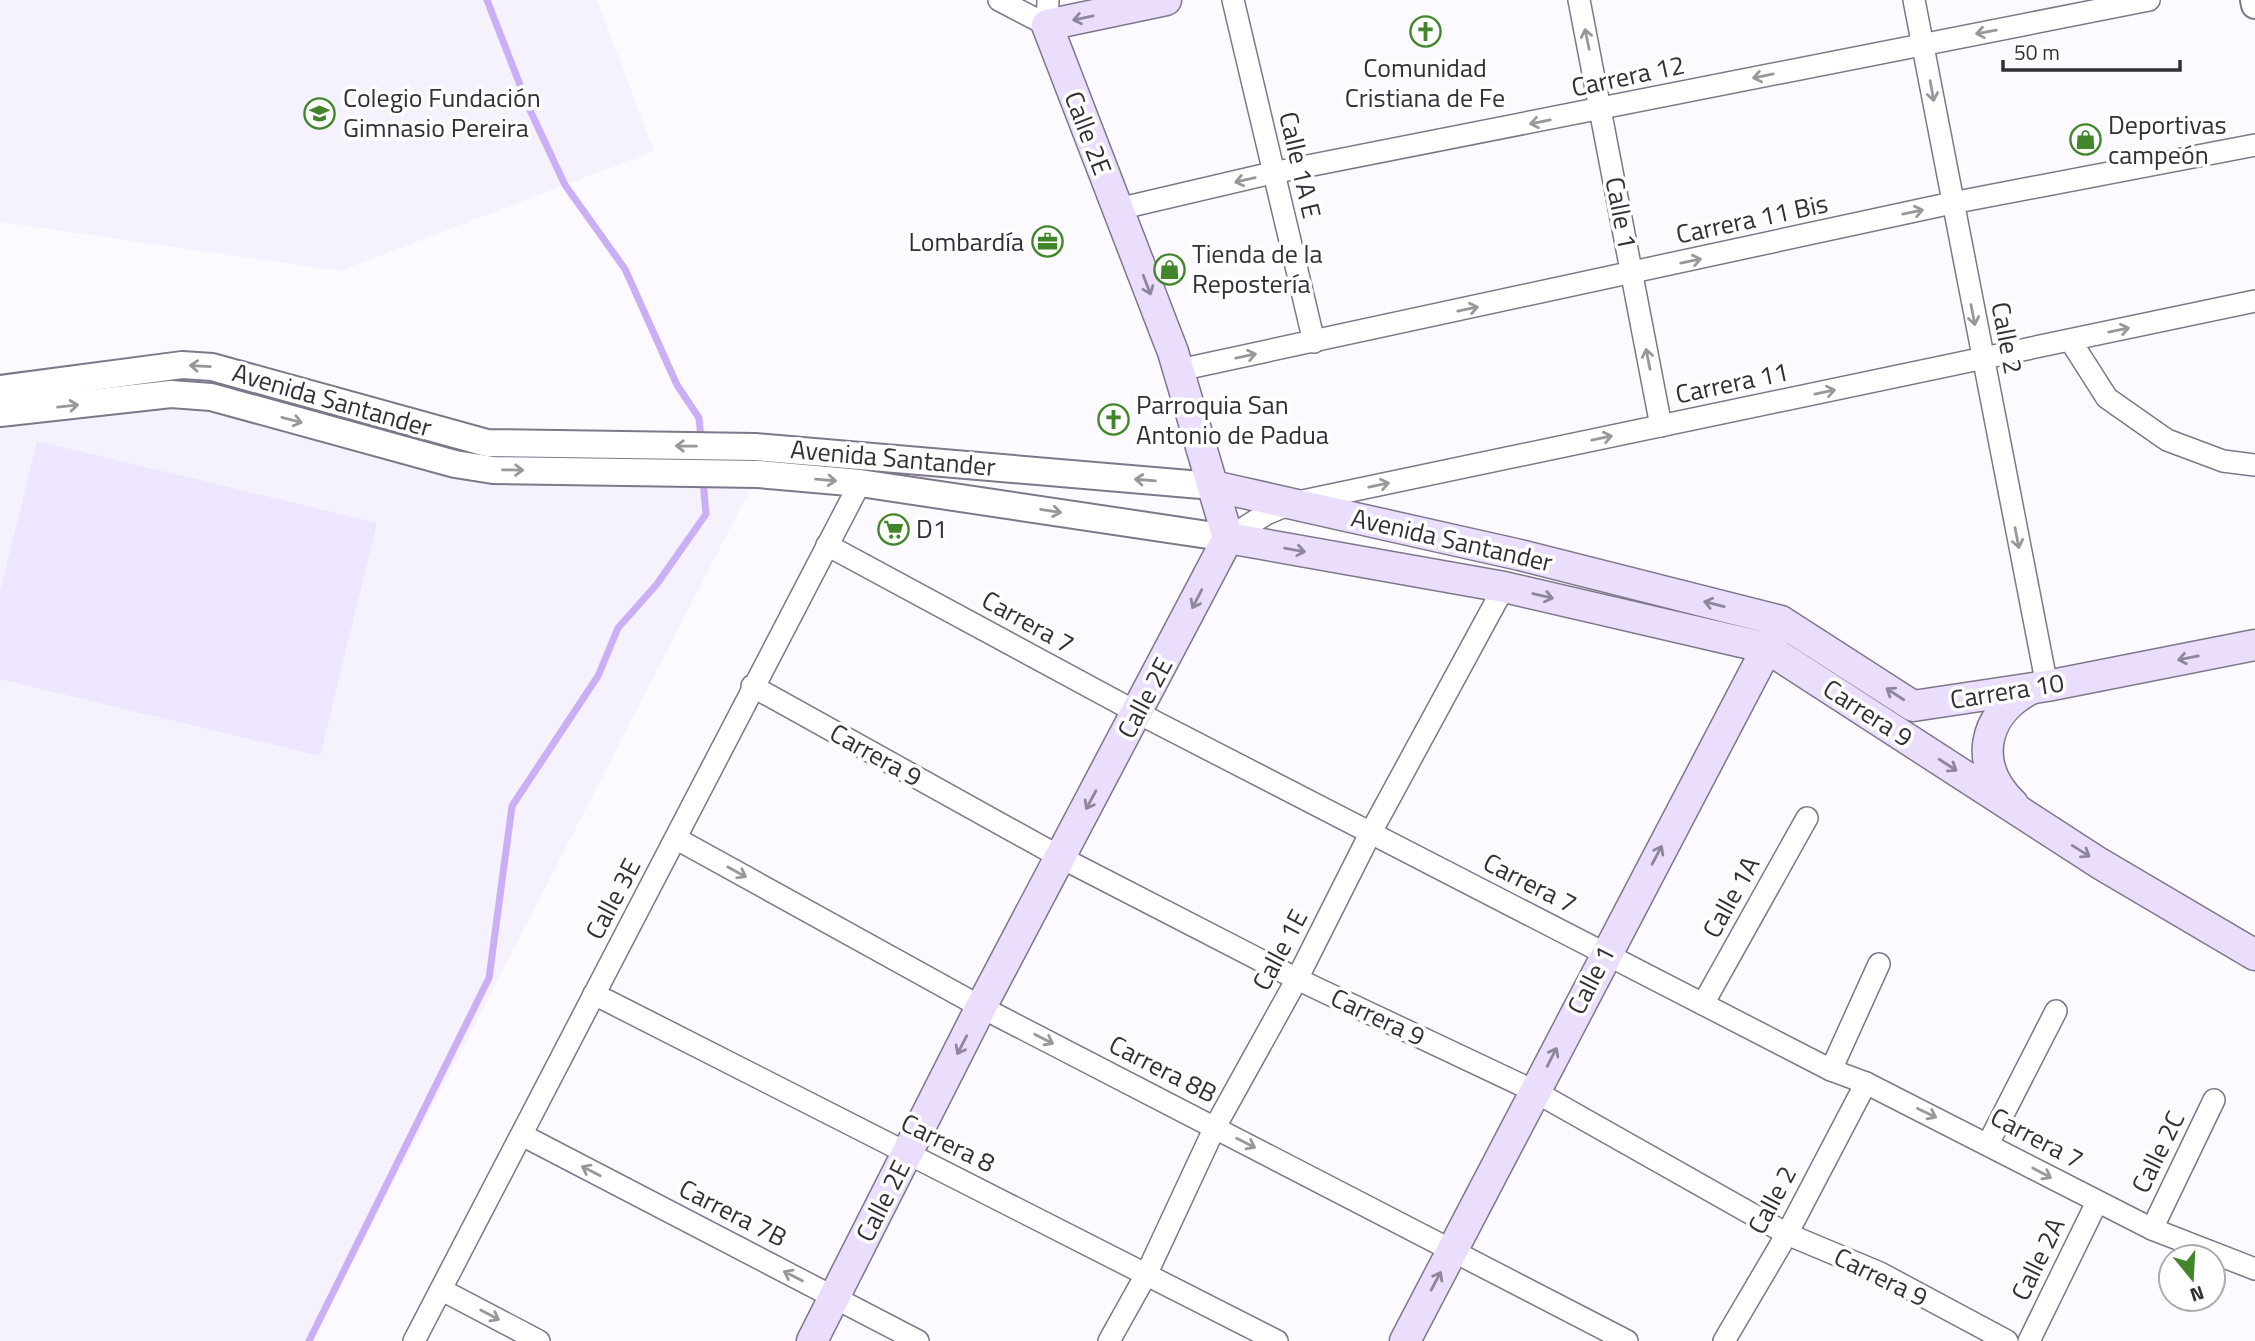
<svg xmlns="http://www.w3.org/2000/svg" width="2255" height="1341" viewBox="0 0 2255 1341" font-family="'Titillium Web',sans-serif">
<rect width="100%" height="100%" fill="#fcfafe"/>
<g fill="#f5f1fd">
<polygon points="0,0 597,0 654,151 340,271 0,222"/>
<polygon points="171,394 455,464 758,474 312,1341 0,1341 0,413"/>
</g>
<polygon fill="#eee5fe" points="37,441 377,523 320,756 0,679 0,592"/>
<g fill="none" stroke-linecap="round" stroke-linejoin="round">
<g stroke="#caaff7" stroke-width="7">
<polyline points="487,0 529,108 565,185 625,269 677,385 699,418 701,440"/>
<polyline points="309,1341 489,978 512,806 598,676 618,628 657,584 706,514 703,480"/>
</g>
<defs>
<g id="minor">
<polyline points="999,0 1047,25 1048,0"/>
<polyline points="1233,0 1314,342"/>
<polyline points="1579,0 1661,426"/>
<polyline points="1914,0 2047,686"/>
<polyline points="1118,209 1272,173 2149,0"/>
<polyline points="2070,340 2107,398 2167,440 2223,461 2255,465"/>
<polyline points="1179,370 1952,203 2255,145"/>
<polyline points="1228,538 1266,514 1293,503 2255,301"/>
<polyline points="827,545 1138,713 1831,1070 1866,1083 2152,1229 2255,1269"/>
<polyline points="752,686 1060,857 1297,979 1534,1091 1787,1234 1880,1273 2007,1341"/>
<polyline points="677,839 981,1007 1627,1341"/>
<polyline points="594,994 1277,1341"/>
<polyline points="1703,1004 1807,818"/>
<polyline points="1831,1070 1879,964"/>
<polyline points="522,1135 918,1341"/>
<polyline points="1988,1144 2056,1011"/>
<polyline points="2152,1229 2214,1100"/>
<polyline points="442,1290 539,1341"/>
<polyline points="414,1341 860,483"/>
<polyline points="1109,1341 1147,1273 1215,1127 1297,979 1370,834 1504,587"/>
<polyline points="1724,1341 1787,1234 1866,1083"/>
<polyline points="2029,1341 2097,1202"/>
</g>
<g id="tertiary">
<polyline points="2254,0 2255,5"/>
<polyline points="0,389 182,365 212,367 487,443 755,447 1213,486"/>
<polyline points="0,413 171,394 211,397 455,464 493,470 758,474 860,483 1228,538"/>
</g>
<g id="secondary">
<polyline points="1213,486 1520,555 1781,621 1913,706 2047,686 2255,645"/>
<polyline points="1228,538 1504,587 1767,648 2099,863 2255,955"/>
<path d="M2013,804C1973,766 1982,715 2029,690"/>
<polyline points="812,1341 981,1007 1228,538 1173,352 1047,25 1166,0"/>
<polyline points="1405,1341 1776,631"/>
</g>
</defs>
<use href="#minor" stroke="#7d7789" stroke-width="24"/>
<use href="#tertiary" stroke="#7d7789" stroke-width="30"/>
<use href="#secondary" stroke="#7d7789" stroke-width="33"/>
<use href="#minor" stroke="#fff" stroke-width="21"/>
<use href="#tertiary" stroke="#fff" stroke-width="26"/>
<use href="#secondary" stroke="#ebdefd" stroke-width="30"/>
</g>
<defs><path id="oneway-shaft" d="M-6 0H5M1.5-3L5.5 0L1.5 3" fill="none" stroke-width="1.6" stroke-linecap="round" stroke-linejoin="round" transform="scale(1.75)"/></defs>
<g stroke="#8e869a">
<use href="#oneway-shaft" transform="translate(1083 18) rotate(168)"/>
<use href="#oneway-shaft" transform="translate(1147 285) rotate(69)"/>
<use href="#oneway-shaft" transform="translate(1295 550) rotate(10)"/>
<use href="#oneway-shaft" transform="translate(1543 596) rotate(13)"/>
<use href="#oneway-shaft" transform="translate(1197 599) rotate(117)"/>
<use href="#oneway-shaft" transform="translate(1714 604) rotate(-166)"/>
<use href="#oneway-shaft" transform="translate(2188 658) rotate(169)"/>
<use href="#oneway-shaft" transform="translate(1895 694) rotate(-147)"/>
<use href="#oneway-shaft" transform="translate(1948 765) rotate(33)"/>
<use href="#oneway-shaft" transform="translate(1091 800) rotate(118)"/>
<use href="#oneway-shaft" transform="translate(2081 851) rotate(32)"/>
<use href="#oneway-shaft" transform="translate(1657 855) rotate(-62)"/>
<use href="#oneway-shaft" transform="translate(962 1045) rotate(117)"/>
<use href="#oneway-shaft" transform="translate(1552 1057) rotate(-63)"/>
<use href="#oneway-shaft" transform="translate(1436 1281) rotate(-62)"/>
</g>
<g stroke="#98979b">
<use href="#oneway-shaft" transform="translate(1986 32) rotate(170)"/>
<use href="#oneway-shaft" transform="translate(1587 39) rotate(-102)"/>
<use href="#oneway-shaft" transform="translate(1763 76) rotate(168)"/>
<use href="#oneway-shaft" transform="translate(1932 91) rotate(80)"/>
<use href="#oneway-shaft" transform="translate(1540 122) rotate(169)"/>
<use href="#oneway-shaft" transform="translate(1245 180) rotate(167)"/>
<use href="#oneway-shaft" transform="translate(1913 212) rotate(-12)"/>
<use href="#oneway-shaft" transform="translate(1691 261) rotate(-12)"/>
<use href="#oneway-shaft" transform="translate(1468 309) rotate(-12)"/>
<use href="#oneway-shaft" transform="translate(1973 315) rotate(79)"/>
<use href="#oneway-shaft" transform="translate(2119 330) rotate(-12)"/>
<use href="#oneway-shaft" transform="translate(1246 356) rotate(-12)"/>
<use href="#oneway-shaft" transform="translate(1648 359) rotate(-101)"/>
<use href="#oneway-shaft" transform="translate(200 366) rotate(-177)"/>
<use href="#oneway-shaft" transform="translate(1825 392) rotate(-12)"/>
<use href="#oneway-shaft" transform="translate(68 406) rotate(-6)"/>
<use href="#oneway-shaft" transform="translate(292 420) rotate(15)"/>
<use href="#oneway-shaft" transform="translate(1602 438) rotate(-12)"/>
<use href="#oneway-shaft" transform="translate(686 446) rotate(-179)"/>
<use href="#oneway-shaft" transform="translate(513 470) rotate(1)"/>
<use href="#oneway-shaft" transform="translate(826 480) rotate(5)"/>
<use href="#oneway-shaft" transform="translate(1145 480) rotate(-175)"/>
<use href="#oneway-shaft" transform="translate(1379 485) rotate(-12)"/>
<use href="#oneway-shaft" transform="translate(1051 511) rotate(9)"/>
<use href="#oneway-shaft" transform="translate(2017 538) rotate(79)"/>
<use href="#oneway-shaft" transform="translate(737 872) rotate(29)"/>
<use href="#oneway-shaft" transform="translate(1044 1039) rotate(27)"/>
<use href="#oneway-shaft" transform="translate(1927 1113) rotate(26)"/>
<use href="#oneway-shaft" transform="translate(1246 1143) rotate(27)"/>
<use href="#oneway-shaft" transform="translate(591 1171) rotate(-153)"/>
<use href="#oneway-shaft" transform="translate(2042 1173) rotate(28)"/>
<use href="#oneway-shaft" transform="translate(793 1276) rotate(-153)"/>
<use href="#oneway-shaft" transform="translate(490 1315) rotate(28)"/>
</g>
<defs>
<symbol id="church-ring" viewBox="-11 -11 22 22"><circle r="9.5" fill="#fff" stroke="#41862b" stroke-width="1.5"/><path d="M-1.2-6h2.4v3.5h3.3v2.4h-3.3V6h-2.4V-.1h-3.3v-2.4h3.3Z" fill="#41862b"/></symbol>
<symbol id="school-ring" viewBox="-11 -11 22 22"><circle r="9.5" fill="#fff" stroke="#41862b" stroke-width="1.5"/><path d="M0-5L7-2L0 1L-7-2ZM-4 1L0 2.5L4 1V4Q0 6-4 4Z" fill="#41862b"/></symbol>
<symbol id="shop-ring" viewBox="-11 -11 22 22"><circle r="9.5" fill="#fff" stroke="#41862b" stroke-width="1.5"/><path d="M-5-2.5h2.3a2.7 3.5 0 0 1 5.4 0H5L5.5 6h-11ZM-1.5-2.5h3a1.5 2.3 0 0 0-3 0Z" fill="#41862b"/></symbol>
<symbol id="office-ring" viewBox="-11 -11 22 22"><circle r="9.5" fill="#fff" stroke="#41862b" stroke-width="1.5"/><path d="M-6-3h4V-5.5h4V-3h4V5H-6ZM-1-4.5V-3h2v-1.5ZM-6 0V1H6V0Z" fill="#41862b"/></symbol>
<symbol id="supermarket-ring" viewBox="-11 -11 22 22"><circle r="9.5" fill="#fff" stroke="#41862b" stroke-width="1.5"/><path d="M-6-5.5h2.5l.6 2H6L4.5 2H-2.5L-4.4-4H-6ZM-1.5 3.2a1.3 1.3 0 1 0 .1 0ZM3 3.2a1.3 1.3 0 1 0 .1 0Z" fill="#41862b"/></symbol>
</defs>
<g fill-rule="evenodd">
<use href="#church-ring" x="1408" y="14" width="35" height="35"/>
<use href="#school-ring" x="302" y="96" width="35" height="35"/>
<use href="#shop-ring" x="2068" y="122" width="35" height="35"/>
<use href="#office-ring" x="1030" y="224" width="35" height="35"/>
<use href="#shop-ring" x="1152" y="252" width="35" height="35"/>
<use href="#church-ring" x="1096" y="402" width="35" height="35"/>
<use href="#supermarket-ring" x="876" y="512" width="35" height="35"/>
</g>
<g text-anchor="middle" stroke-width="7" stroke-linejoin="round" paint-order="stroke">
<g font-size="26" fill="#322f37" stroke="#fff" text-anchor="start">
<text x="1425" y="77" text-anchor="middle">Comunidad<tspan x="1425" dy="30">Cristiana de Fe</tspan></text>
<text x="343" y="107">Colegio Fundación<tspan x="343" dy="30">Gimnasio Pereira</tspan></text>
<text x="2108" y="134">Deportivas<tspan x="2108" dy="30">campeón</tspan></text>
<text x="1024" y="251" text-anchor="end">Lombardía</text>
<text x="1192" y="263">Tienda de la<tspan x="1192" dy="30">Repostería</tspan></text>
<text x="1136" y="414">Parroquia San<tspan x="1136" dy="30">Antonio de Padua</tspan></text>
<text x="916" y="538">D1</text>
</g>
<g font-size="26" fill="#322f37" stroke="#fff">
<text transform="translate(1628 76) rotate(-12)" y="9">Carrera 12</text>
<text transform="translate(1088 133) rotate(69)" y="9">Calle 2E</text>
<text transform="translate(1300 165) rotate(77)" y="9">Calle 1A E</text>
<text transform="translate(1621 213) rotate(79)" y="9">Calle 1</text>
<text transform="translate(1752 219) rotate(-12)" y="9">Carrera 11 Bis</text>
<text transform="translate(2007 338) rotate(79)" y="9">Calle 2</text>
<text transform="translate(1732 383) rotate(-12)" y="9">Carrera 11</text>
<text transform="translate(332 400) rotate(16)" y="9">Avenida Santander</text>
<text transform="translate(893 458) rotate(5)" y="9">Avenida Santander</text>
<text transform="translate(1452 540) rotate(13)" y="9">Avenida Santander</text>
<text transform="translate(1028 622) rotate(29)" y="9">Carrera 7</text>
<text transform="translate(2007 691) rotate(-9)" y="9">Carrera 10</text>
<text transform="translate(1145 698) rotate(-62)" y="9">Calle 2E</text>
<text transform="translate(1868 713) rotate(33)" y="9">Carrera 9</text>
<text transform="translate(876 755) rotate(29)" y="9">Carrera 9</text>
<text transform="translate(1530 883) rotate(27)" y="9">Carrera 7</text>
<text transform="translate(1731 897) rotate(-61)" y="9">Calle 1A</text>
<text transform="translate(613 899) rotate(-62)" y="9">Calle 3E</text>
<text transform="translate(1280 950) rotate(-62)" y="9">Calle 1E</text>
<text transform="translate(1591 980) rotate(-63)" y="9">Calle 1</text>
<text transform="translate(1378 1017) rotate(25)" y="9">Carrera 9</text>
<text transform="translate(1163 1069) rotate(27)" y="9">Carrera 8B</text>
<text transform="translate(2037 1138) rotate(28)" y="9">Carrera 7</text>
<text transform="translate(948 1143) rotate(26)" y="9">Carrera 8</text>
<text transform="translate(2158 1152) rotate(-64)" y="9">Calle 2C</text>
<text transform="translate(1772 1200) rotate(-62)" y="9">Calle 2</text>
<text transform="translate(883 1201) rotate(-63)" y="9">Calle 2E</text>
<text transform="translate(733 1213) rotate(27)" y="9">Carrera 7B</text>
<text transform="translate(2038 1259) rotate(-64)" y="9">Calle 2A</text>
<text transform="translate(1881 1277) rotate(26)" y="9">Carrera 9</text>
</g>
</g>
<g transform="translate(2192 1278) rotate(162)"><circle r="33" fill="#ffffff" stroke="#adacaf" stroke-width="2"/>
<path d="M0-5L12 26L0 18L-12 26Z" fill="#41862b"/>
<text y="-10" font-size="19" font-weight="bold" text-anchor="middle" fill="#322f37">N</text>
</g>
<path d="M2003 60v10h177v-10" fill="none" stroke="#322f37" stroke-width="3.5"/>
<text x="2014" y="60" font-size="21" fill="#322f37" stroke="#ffffff" stroke-width="5" paint-order="stroke">50 m</text>
</svg>
